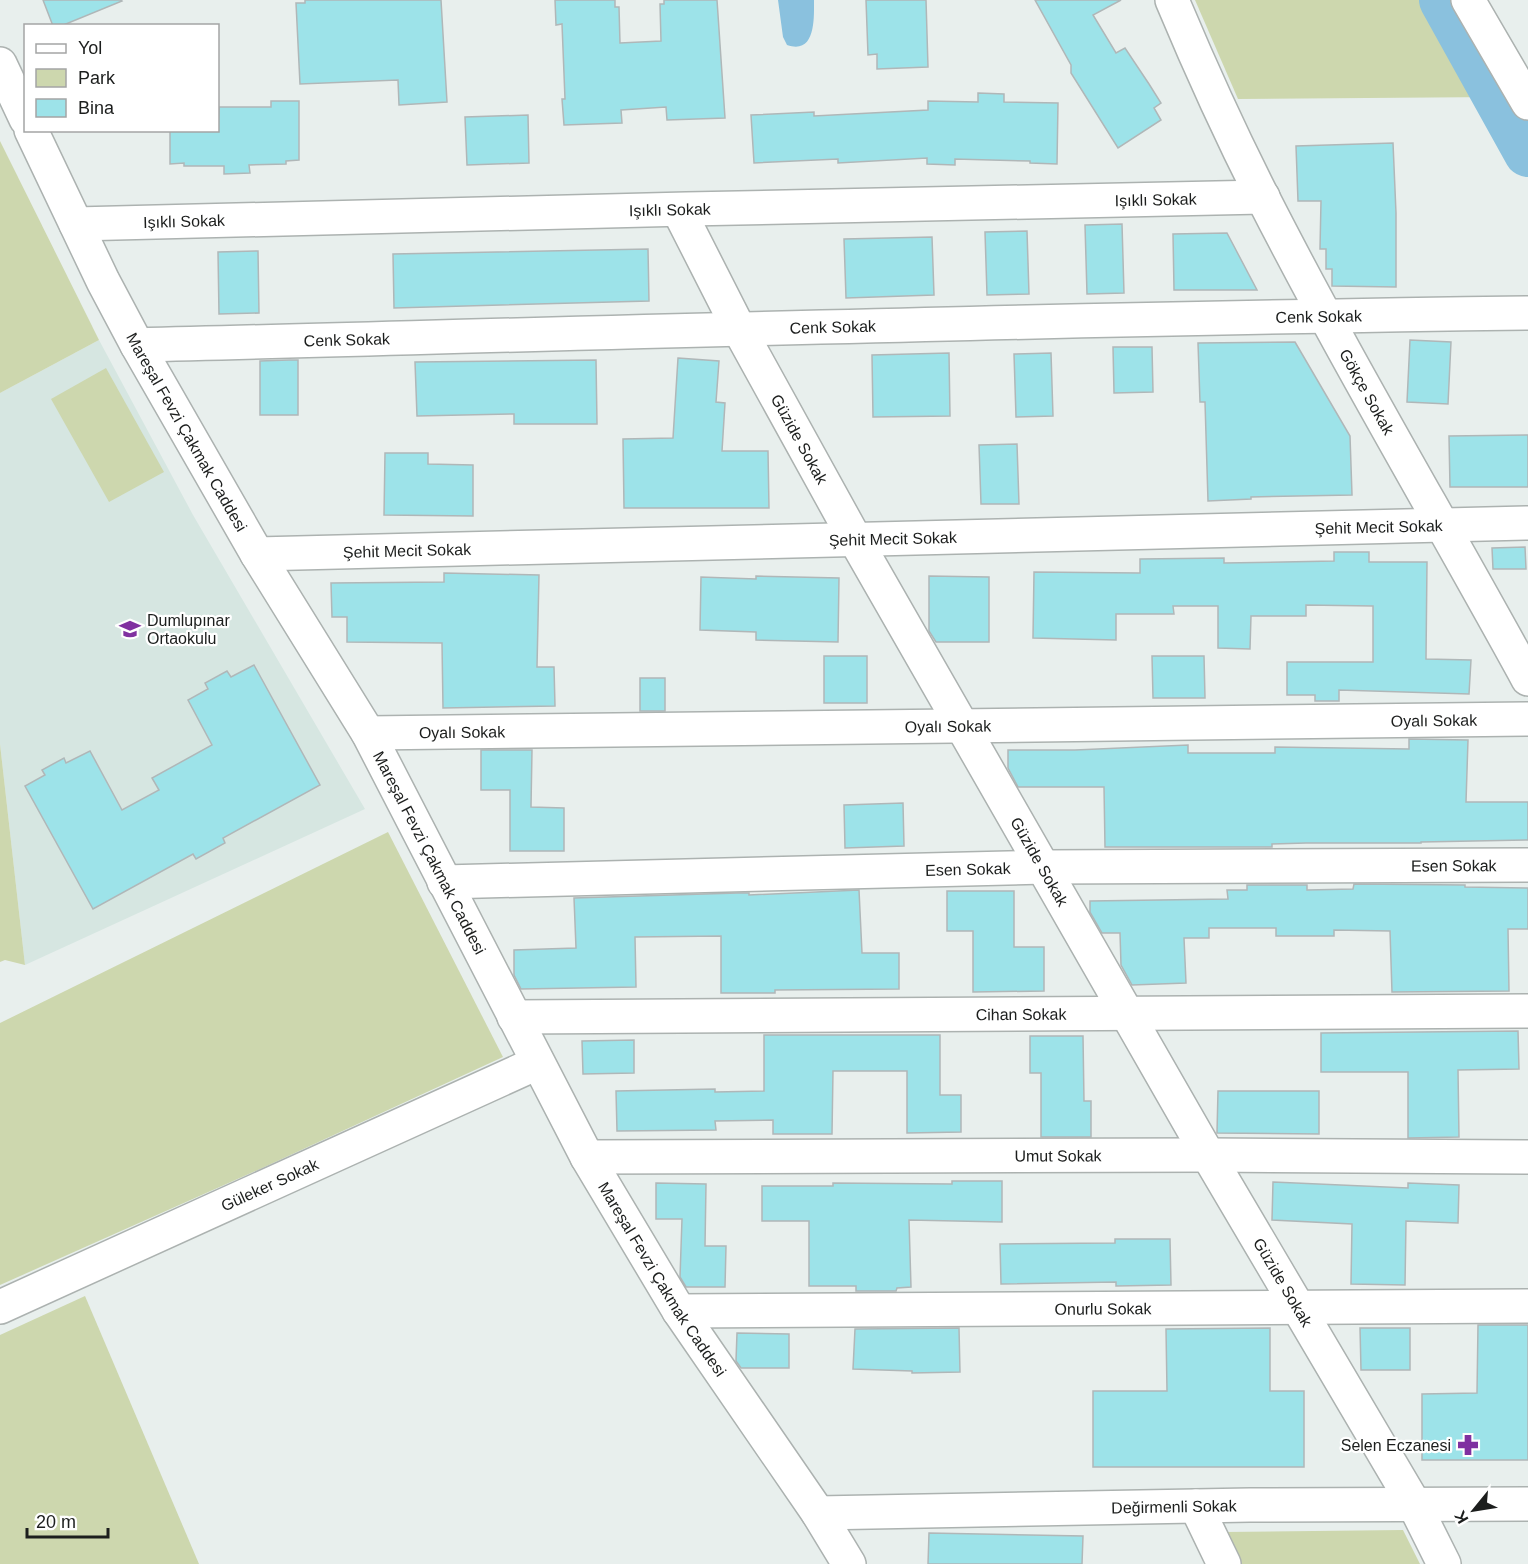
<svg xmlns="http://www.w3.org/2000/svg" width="1528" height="1564" viewBox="0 0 1528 1564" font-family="Helvetica,sans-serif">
<rect width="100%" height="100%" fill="#e8efed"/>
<polygon fill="#d6e6e1" points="99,340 193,515 365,809 25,965 0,744 0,393"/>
<g fill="#cdd7ae">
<polygon points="1195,0 1443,0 1497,97 1238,99"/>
<polygon points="0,141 99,340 0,393"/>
<polygon points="106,368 164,472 109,502 51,399"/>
<polygon points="0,744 25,965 5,960 0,962"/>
<polygon points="388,832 503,1057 260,1169 0,1285 0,1023"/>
<polygon points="85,1296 199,1564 0,1564 0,1335"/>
<polygon points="1403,1530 1420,1564 1240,1564 1225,1532"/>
</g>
<path fill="#8ac1de" d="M778,0H814C814,18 816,55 787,45L783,37Z"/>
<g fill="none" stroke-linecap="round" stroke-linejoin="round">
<polyline stroke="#8ac1de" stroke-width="48" points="1443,0 1528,153"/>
</g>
<g fill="#9de3e9" stroke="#b0b7b8" stroke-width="1.5">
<polygon points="43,0 121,0 122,1 61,26 53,26"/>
<polygon points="305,0 441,0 447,102 399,105 398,80 300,84 296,3 305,3"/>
<polygon points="555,0 615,0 615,7 619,7 620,43 661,41 660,4 664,4 664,0 717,0 725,118 667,120 666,107 621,110 622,123 564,125 562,99 565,99 562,24 556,25"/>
<polygon points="866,0 926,0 928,67 877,69 877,54 868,55"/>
<polygon points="1035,0 1121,0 1093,15 1116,53 1125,48 1149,84 1161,103 1154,108 1161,120 1118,148 1071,73 1071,65"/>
<polygon points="978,93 1004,94 1004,102 1058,103 1057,164 1030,163 1030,161 955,159 955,165 927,164 927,158 838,163 838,159 754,163 751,115 814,112 814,116 928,110 928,101 978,102"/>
<polygon points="271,101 299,101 299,160 286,161 286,164 249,165 250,173 224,174 224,166 184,166 184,163 170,164 170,130 218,130 219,107 271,107"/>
<polygon points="528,115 529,163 467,165 465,117"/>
<polygon points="1393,143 1396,213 1396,287 1332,286 1332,269 1326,269 1326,249 1320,249 1321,201 1298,201 1296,146"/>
<polygon points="1122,224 1124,293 1087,294 1085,225"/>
<polygon points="1027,231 1029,294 987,295 985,232"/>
<polygon points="1227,233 1257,290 1174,290 1173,234"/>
<polygon points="932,237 934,295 846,298 844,239"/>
<polygon points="648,249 649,301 394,308 393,254"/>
<polygon points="258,251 259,313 219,314 218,252"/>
<polygon points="1410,340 1451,342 1448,404 1407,402"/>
<polygon points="1295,342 1350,436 1352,495 1251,497 1251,499 1208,501 1205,402 1200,402 1198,343"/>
<polygon points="1113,347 1152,347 1153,392 1114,393"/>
<polygon points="949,353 950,416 873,417 872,355"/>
<polygon points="1051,353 1053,416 1016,417 1014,354"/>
<polygon points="678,358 719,361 716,402 725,403 722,451 768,451 769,508 624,508 623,439 673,438"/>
<polygon points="289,360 298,360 298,415 260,415 260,361"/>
<polygon points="596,360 597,424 514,424 514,414 417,416 415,362"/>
<polygon points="1528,435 1528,487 1450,487 1449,436"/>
<polygon points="1017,444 1019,504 981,504 979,445"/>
<polygon points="385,453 428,453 428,464 473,465 473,516 384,515"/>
<polygon points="1525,547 1526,569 1493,569 1492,548"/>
<polygon points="1334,552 1369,552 1369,562 1427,562 1426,659 1471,660 1469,694 1339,690 1339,701 1315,701 1315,695 1287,695 1287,662 1373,662 1373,606 1306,605 1306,616 1251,616 1250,649 1218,648 1218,606 1173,606 1174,614 1116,614 1116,640 1033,638 1034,572 1140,573 1140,559 1224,558 1224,563 1334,561"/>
<polygon points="444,573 539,575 537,667 554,667 555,706 443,708 442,643 347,642 347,617 332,617 331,583 444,582"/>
<polygon points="756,576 839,578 838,642 756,640 756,632 700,630 701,577 756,579"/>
<polygon points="929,576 989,577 989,642 936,642 929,631"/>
<rect x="824" y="656" width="43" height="47"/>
<polygon points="1152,656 1204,656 1205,698 1153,698"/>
<polygon points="254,665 320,785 223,838 225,843 196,859 193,854 93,909 25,786 45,775 42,770 64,758 66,763 90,751 122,810 159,790 152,778 212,745 188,700 208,689 205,683 227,671 231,677"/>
<rect x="640" y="678" width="25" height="33"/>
<polygon points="1409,739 1468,740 1466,802 1528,802 1528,840 1421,842 1421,843 1306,843 1272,844 1272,847 1105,847 1104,787 1018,787 1008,768 1008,750 1075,750 1188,745 1188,753 1275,753 1275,747 1409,749"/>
<polygon points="481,750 532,750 531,807 564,808 564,851 510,851 510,790 481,790"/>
<polygon points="903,803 904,846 845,848 844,805"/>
<polygon points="1354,884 1465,885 1465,887 1528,888 1528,929 1508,929 1509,991 1392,992 1390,931 1334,930 1334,936 1276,936 1276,928 1209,928 1209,938 1184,938 1186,983 1132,985 1121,965 1120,933 1102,933 1090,912 1090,901 1228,899 1227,890 1247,890 1247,885 1307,885 1307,890 1353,889"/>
<polygon points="859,890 862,953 899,953 899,989 775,990 775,993 721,993 721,936 635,937 636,987 521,989 514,975 514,950 576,948 574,898 738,893 749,893 749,895"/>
<polygon points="947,891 1014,891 1014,947 1044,947 1044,991 973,992 973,931 947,931"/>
<polygon points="1518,1031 1519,1069 1458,1070 1459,1137 1408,1138 1408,1072 1321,1072 1321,1033"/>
<polygon points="764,1035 940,1035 940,1095 961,1095 961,1132 907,1133 907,1071 833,1071 832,1134 773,1134 773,1120 715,1121 716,1130 617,1131 616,1091 715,1089 715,1092 764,1091"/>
<polygon points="1030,1036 1083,1036 1084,1101 1091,1101 1091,1137 1041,1137 1041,1073 1030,1073"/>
<polygon points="634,1040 634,1073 583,1074 582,1041"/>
<polygon points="1218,1091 1319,1091 1319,1134 1217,1133"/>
<polygon points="952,1181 1002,1181 1002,1222 909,1220 911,1287 897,1288 896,1291 856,1291 856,1286 809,1286 809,1221 762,1221 762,1186 833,1186 833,1183 952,1184"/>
<polygon points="1273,1182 1408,1188 1408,1183 1459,1185 1458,1223 1406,1221 1405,1285 1351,1284 1352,1224 1272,1220"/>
<polygon points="656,1183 706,1184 705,1246 726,1246 725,1287 686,1287 680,1277 682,1219 656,1219"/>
<polygon points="1115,1239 1170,1239 1171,1285 1116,1286 1116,1282 1001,1284 1000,1244 1115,1243"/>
<polygon points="1478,1325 1528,1325 1528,1460 1422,1460 1422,1394 1477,1393"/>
<polygon points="959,1328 960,1372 912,1373 912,1371 853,1369 855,1329"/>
<polygon points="1270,1328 1270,1391 1304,1391 1304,1467 1093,1467 1093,1391 1167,1391 1166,1329"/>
<polygon points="1360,1328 1410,1328 1410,1370 1361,1370"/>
<polygon points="737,1333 789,1334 789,1368 741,1368 736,1361"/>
<polygon points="929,1533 1083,1536 1082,1564 928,1564"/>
</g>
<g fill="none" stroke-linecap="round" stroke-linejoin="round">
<defs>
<g id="minor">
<path id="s1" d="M1172,0C1200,67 1230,133 1263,198C1346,361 1440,518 1528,679"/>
<polyline points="1468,0 1528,103"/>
<polyline points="0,64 26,119"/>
<path id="s2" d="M31,130L103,281L137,345L257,554L368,733L587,1157L679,1311L818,1513L849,1564"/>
<path id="s3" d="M679,211L739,329L856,541L1208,1155L1414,1504L1444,1564"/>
<path id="s4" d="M76,224C472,212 867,206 1263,197"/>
<path id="s5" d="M137,345C600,333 1064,319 1528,313"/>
<path id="s6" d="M257,554L1528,523"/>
<path id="s7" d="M368,733L1528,719"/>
<path id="s8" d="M444,882L1045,867L1528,865"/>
<path id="s9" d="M514,1017L1528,1011"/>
<path id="s10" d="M587,1157L1208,1155L1528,1157"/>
<path id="s11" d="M0,1307L537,1063"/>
<path id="s12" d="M679,1311L1528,1306"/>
<polyline points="1196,1506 1224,1564"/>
<path id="s13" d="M818,1513L1250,1505L1528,1504"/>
</g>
</defs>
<use href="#minor" stroke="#acb2b0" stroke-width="36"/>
<use href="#minor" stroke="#fff" stroke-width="33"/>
</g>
<defs>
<symbol id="school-bare" viewBox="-9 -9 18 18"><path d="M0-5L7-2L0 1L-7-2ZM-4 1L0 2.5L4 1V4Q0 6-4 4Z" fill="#8030a0" stroke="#fff" stroke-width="2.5" paint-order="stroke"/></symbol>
<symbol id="pharmacy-bare" viewBox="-9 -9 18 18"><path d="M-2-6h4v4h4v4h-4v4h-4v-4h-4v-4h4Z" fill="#8030a0" stroke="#fff" stroke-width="2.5" paint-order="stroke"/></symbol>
</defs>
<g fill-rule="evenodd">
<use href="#school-bare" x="115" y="614" width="30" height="30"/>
<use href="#pharmacy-bare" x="1453" y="1430" width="30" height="30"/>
</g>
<g text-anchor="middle" stroke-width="4.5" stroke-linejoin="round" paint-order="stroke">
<g font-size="16" fill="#1c1e1d" stroke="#fff">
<text dy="6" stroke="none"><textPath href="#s4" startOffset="1080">Işıklı Sokak</textPath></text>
<text dy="6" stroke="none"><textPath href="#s4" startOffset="594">Işıklı Sokak</textPath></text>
<text dy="6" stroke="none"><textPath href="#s4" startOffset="108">Işıklı Sokak</textPath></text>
<text dy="6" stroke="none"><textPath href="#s5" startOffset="1182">Cenk Sokak</textPath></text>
<text dy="6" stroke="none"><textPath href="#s5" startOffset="696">Cenk Sokak</textPath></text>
<text dy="6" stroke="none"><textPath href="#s5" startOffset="210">Cenk Sokak</textPath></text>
<text dy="6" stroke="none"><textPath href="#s1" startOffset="438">Gökçe Sokak</textPath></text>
<text dy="6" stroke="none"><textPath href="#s2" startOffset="340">Mareşal Fevzi Çakmak Caddesi</textPath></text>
<text dy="6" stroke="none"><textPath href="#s3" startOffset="258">Güzide Sokak</textPath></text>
<text dy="6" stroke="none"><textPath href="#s6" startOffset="1122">Şehit Mecit Sokak</textPath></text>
<text dy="6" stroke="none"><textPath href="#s6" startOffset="636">Şehit Mecit Sokak</textPath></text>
<text dy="6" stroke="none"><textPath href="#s6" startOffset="150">Şehit Mecit Sokak</textPath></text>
<text dy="6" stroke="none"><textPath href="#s7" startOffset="1066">Oyalı Sokak</textPath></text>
<text dy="6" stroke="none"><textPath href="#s7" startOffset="580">Oyalı Sokak</textPath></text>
<text dy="6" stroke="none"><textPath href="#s7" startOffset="94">Oyalı Sokak</textPath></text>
<text dy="6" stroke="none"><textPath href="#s2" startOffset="826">Mareşal Fevzi Çakmak Caddesi</textPath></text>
<text dy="6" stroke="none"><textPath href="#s3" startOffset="744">Güzide Sokak</textPath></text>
<text dy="6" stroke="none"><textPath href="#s8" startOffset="1010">Esen Sokak</textPath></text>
<text dy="6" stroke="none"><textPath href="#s8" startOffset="524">Esen Sokak</textPath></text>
<text dy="6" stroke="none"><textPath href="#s9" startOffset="507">Cihan Sokak</textPath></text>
<text dy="6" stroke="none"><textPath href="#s10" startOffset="471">Umut Sokak</textPath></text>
<text dy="6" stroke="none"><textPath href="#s11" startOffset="296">Güleker Sokak</textPath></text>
<text dy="6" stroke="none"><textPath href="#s2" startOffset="1312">Mareşal Fevzi Çakmak Caddesi</textPath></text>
<text dy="6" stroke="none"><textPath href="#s3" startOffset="1230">Güzide Sokak</textPath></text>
<text dy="6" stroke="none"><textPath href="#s12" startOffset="424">Onurlu Sokak</textPath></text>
<text dy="6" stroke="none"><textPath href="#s13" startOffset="356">Değirmenli Sokak</textPath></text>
</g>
<g font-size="16" fill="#1c1e1d" stroke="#fff" text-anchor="start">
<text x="147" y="626">Dumlupınar<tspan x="147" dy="18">Ortaokulu</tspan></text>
<text x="1451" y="1451" text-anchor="end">Selen Eczanesi</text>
</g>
</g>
<rect x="24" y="24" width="195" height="108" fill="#ffffff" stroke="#a4a5a5" stroke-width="1.5"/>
<rect x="36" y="44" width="30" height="9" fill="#ffffff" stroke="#a4a5a5" stroke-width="1.5"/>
<text x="78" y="54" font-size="18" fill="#1c1e1d">Yol</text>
<rect x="36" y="69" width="30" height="18" fill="#cdd7ae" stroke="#a4a5a5" stroke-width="1.5"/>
<text x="78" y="84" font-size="18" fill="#1c1e1d">Park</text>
<rect x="36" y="99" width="30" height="18" fill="#9de3e9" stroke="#a4a5a5" stroke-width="1.5"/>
<text x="78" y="114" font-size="18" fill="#1c1e1d">Bina</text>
<g transform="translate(1474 1510) rotate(240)" stroke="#ffffff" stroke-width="4.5" paint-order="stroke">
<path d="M0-4.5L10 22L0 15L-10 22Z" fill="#1c1e1d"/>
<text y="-9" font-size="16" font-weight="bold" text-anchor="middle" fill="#1c1e1d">K</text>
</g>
<path d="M27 1528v9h81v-9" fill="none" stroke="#1c1e1d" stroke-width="3"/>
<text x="36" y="1528" font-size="18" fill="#1c1e1d" stroke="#ffffff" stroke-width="4.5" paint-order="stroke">20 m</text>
</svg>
